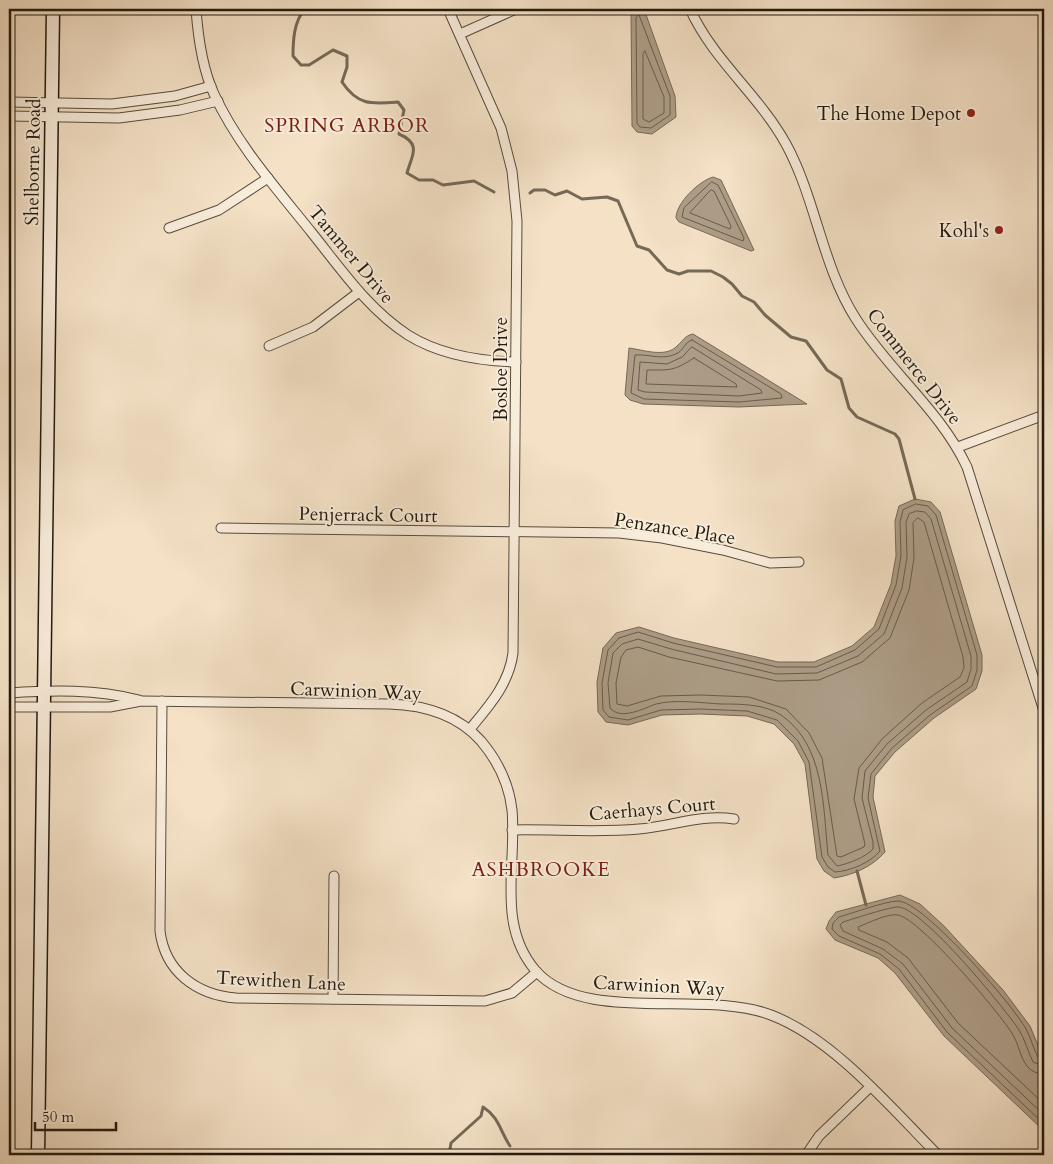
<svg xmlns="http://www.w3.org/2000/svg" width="1053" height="1164" viewBox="0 0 1053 1164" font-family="Cardo,serif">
<rect width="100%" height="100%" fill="#f4e1c6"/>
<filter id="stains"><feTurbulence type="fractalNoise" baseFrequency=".004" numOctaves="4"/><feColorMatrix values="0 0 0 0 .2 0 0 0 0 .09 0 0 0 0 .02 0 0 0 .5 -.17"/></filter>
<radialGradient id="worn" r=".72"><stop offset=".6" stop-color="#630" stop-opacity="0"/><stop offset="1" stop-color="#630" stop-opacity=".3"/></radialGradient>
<g fill="#ad9d87" stroke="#756957">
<polygon points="631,9 644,9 675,96 676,117 652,134 637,132 632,126"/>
<path d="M713,177L721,180L754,250L751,251L679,222L676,218C676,203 699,181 713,177Z"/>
<path d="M693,334L807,404L739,407L643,404L630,400L625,395L629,348C644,350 666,358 677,346C684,340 684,336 693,334Z"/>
<path d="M915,499L931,502L940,512L982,655V671L976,689L934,718L895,752L875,776L873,797L885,852C872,867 853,875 834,878L824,871L817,859L805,764L794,744L774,724L747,716L700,714L662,715L628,725L606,722L598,712L597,682L603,648L616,633L639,627L674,638L778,662H814L852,646L874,627L891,584L896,556L895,521L899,506Z"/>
<polygon points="900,895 920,904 944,926 1003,990 1030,1026 1044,1060 1044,1131 944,1036 895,973 878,958 835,940 826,929 829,921 836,912"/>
</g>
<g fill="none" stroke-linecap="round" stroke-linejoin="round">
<g stroke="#685c4a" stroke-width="1">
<polygon points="639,15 670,96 670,115 651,128 640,127 637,123 636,18"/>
<polygon points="645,51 664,97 664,113 649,122 643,119 643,54"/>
<polygon points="712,182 718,185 744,238 743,241 682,217 684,208"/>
<polygon points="711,190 714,191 731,226 730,229 690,213"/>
<path d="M692,340L781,394L782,398L739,402L644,399L631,393L635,355C650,354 663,361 678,353C684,349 685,342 692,340Z"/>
<polygon points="692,347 761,390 762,393 739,396 645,392 638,390 640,362 667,364 682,357"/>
<path d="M694,358L736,384L737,387L646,384L647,370C672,370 673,371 694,358Z"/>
<path d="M916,504L928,506L936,515L977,655V670L972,686L930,715L892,748L871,774L868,798L880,851C870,863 850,871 835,872L828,867L822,857L809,762L798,741L777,720L747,711L700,709L661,710L628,720L609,717L603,710L602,683L608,650L619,638L638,632L673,643L777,667H816L855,650L879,629L896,585L901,556L900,522L903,510Z"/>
<path d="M917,511L925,512L931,519L971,656V669L967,682L926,710L887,744L865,771L862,798L873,842V849C866,857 848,864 837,866L828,855C823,807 825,745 781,715C765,704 740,704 721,704C702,703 675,699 656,704C644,708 621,721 610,708L608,683L613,653L622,644L638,639L671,649L776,674L817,673L858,656L884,634L902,588L907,557L906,522L909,514Z"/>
<polygon points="918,518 924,522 963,657 964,668 960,677 922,703 883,738 859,768 854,799 865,844 864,847 841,857 837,856 822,758 809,733 786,709 749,697 701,695 661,696 627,706 617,704 616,683 621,657 626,650 638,647 669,657 777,681 819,680 862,662 890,638 909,590 914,558 913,523"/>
<path d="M1044,1060L1038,1057C1033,1048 1031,1038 1026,1029C1013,1005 923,901 898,901C886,901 853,913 839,917L833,923L832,929L839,936L880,954L899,969L947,1032L1044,1124"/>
<path d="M1044,1066L1033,1062C1028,1052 1025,1039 1019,1030C1003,1006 924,910 899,907C892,906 853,919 843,922L840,925L843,931L883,949L903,964L952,1028L1044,1115"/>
<path d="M1044,1074C1038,1074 1032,1072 1027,1066C1020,1057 1019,1045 1013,1035C1001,1014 919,918 898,915C888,913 868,923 858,927L859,930L887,942L908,958L958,1023L1044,1104"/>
</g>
<g stroke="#756957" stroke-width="3">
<path d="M305,9C294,21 293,40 293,56L301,65H309L333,50L347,56V67L342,82C358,106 372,104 398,102L404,110L399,134C422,144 412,155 407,173L419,180H433L443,185L474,181L494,192"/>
<polyline points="530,193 534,190 545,190 555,195 567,191 582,199 607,197 618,201 637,246 649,250 667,270 679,274 688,271 711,271 723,277 732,284 742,296 754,302 765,315 791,337 806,341 827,370 841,379 849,408 857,417 895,434 899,439 915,499"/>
<polyline points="857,871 866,905"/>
<path d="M449,1155L451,1143L481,1116L483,1107C499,1117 500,1131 510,1146"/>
</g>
<defs>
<g id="street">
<path d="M196,9C198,37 202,68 214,94C238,146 277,189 312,233C341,269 368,309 408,335C440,355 478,361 516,362"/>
<path d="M448,9L501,128L512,171L517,221L513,653C509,684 489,706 470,729"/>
<path d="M690,9C713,60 759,95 786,144C816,199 822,266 856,319C890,372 940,410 967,467L1044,711"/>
<polyline points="460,34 516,9"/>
<polyline points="9,102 112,104 175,96 211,86"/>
<polyline points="9,116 119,118 180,110 218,101"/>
<polyline points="169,228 219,210 268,178"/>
<polyline points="269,346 313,327 359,292"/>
<polyline points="958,447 1044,415"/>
<polyline points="221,528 619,533 662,538 723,550 770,563 799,562"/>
<path d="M9,693C54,690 95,689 139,700"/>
<path d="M162,701L160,931C165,972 197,995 236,998L485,1001L512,993L537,972"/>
<path d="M9,707H110L141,701L389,704C424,705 457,714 481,741C497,760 509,784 512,810C517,865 496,925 536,971C584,1025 703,989 771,1015C834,1039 891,1108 938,1155"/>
<path d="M512,830C554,829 597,833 639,829C672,826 702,814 734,819"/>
<polyline points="333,999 334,876"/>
<polyline points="806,1155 819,1136 870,1087"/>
</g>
<polyline id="secondary" points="38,1155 53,9"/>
</defs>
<use href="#street" stroke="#564c3c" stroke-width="11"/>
<use href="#secondary" stroke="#221a0e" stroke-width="15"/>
<use href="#street" stroke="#f8ecda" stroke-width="9"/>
<use href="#secondary" stroke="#f8ecda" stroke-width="12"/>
</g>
<g fill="#8f2418" stroke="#f8ecda" stroke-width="2">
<circle cx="971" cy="113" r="5"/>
<circle cx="999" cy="230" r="5"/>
</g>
<g text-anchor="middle" stroke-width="4" stroke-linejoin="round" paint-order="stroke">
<g font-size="19" fill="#221a0e" stroke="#f8ecda" text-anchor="end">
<text x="961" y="120">The Home Depot</text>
<text x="989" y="237">Kohl's</text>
</g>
<g font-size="19" fill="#221a0e" stroke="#f8ecda">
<text transform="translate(32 162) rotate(-89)" y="7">Shelborne Road</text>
<text transform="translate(352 254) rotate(50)" y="7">Tammer Drive</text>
<text transform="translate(915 366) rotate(52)" y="7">Commerce Drive</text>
<text transform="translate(500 369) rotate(-90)" y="7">Bosloe Drive</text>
<text transform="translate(368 514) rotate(1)" y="7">Penjerrack Court</text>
<text transform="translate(675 528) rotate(9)" y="7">Penzance Place</text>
<text transform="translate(356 690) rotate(2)" y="7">Carwinion Way</text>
<text transform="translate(652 808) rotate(-5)" y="7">Caerhays Court</text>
<text transform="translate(281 980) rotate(3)" y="7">Trewithen Lane</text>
<text transform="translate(659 985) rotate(3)" y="7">Carwinion Way</text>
</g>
<g font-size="20" letter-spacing="1" fill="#7a1f14" stroke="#f8ecda">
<text x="347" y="132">SPRING ARBOR</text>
<text x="541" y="876">ASHBROOKE</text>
</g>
</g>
<rect width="1053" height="1164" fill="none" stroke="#f4e1c6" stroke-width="30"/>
<rect x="10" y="10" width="1033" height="1144" fill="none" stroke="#221a0e" stroke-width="2.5"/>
<rect x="15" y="15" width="1023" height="1134" fill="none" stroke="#221a0e"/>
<path d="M35 1122v8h81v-8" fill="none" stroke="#221a0e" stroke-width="2.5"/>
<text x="42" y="1122" font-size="15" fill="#221a0e" stroke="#f8ecda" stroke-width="4" paint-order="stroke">50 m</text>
<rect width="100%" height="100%" filter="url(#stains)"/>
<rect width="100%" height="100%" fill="url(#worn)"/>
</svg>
